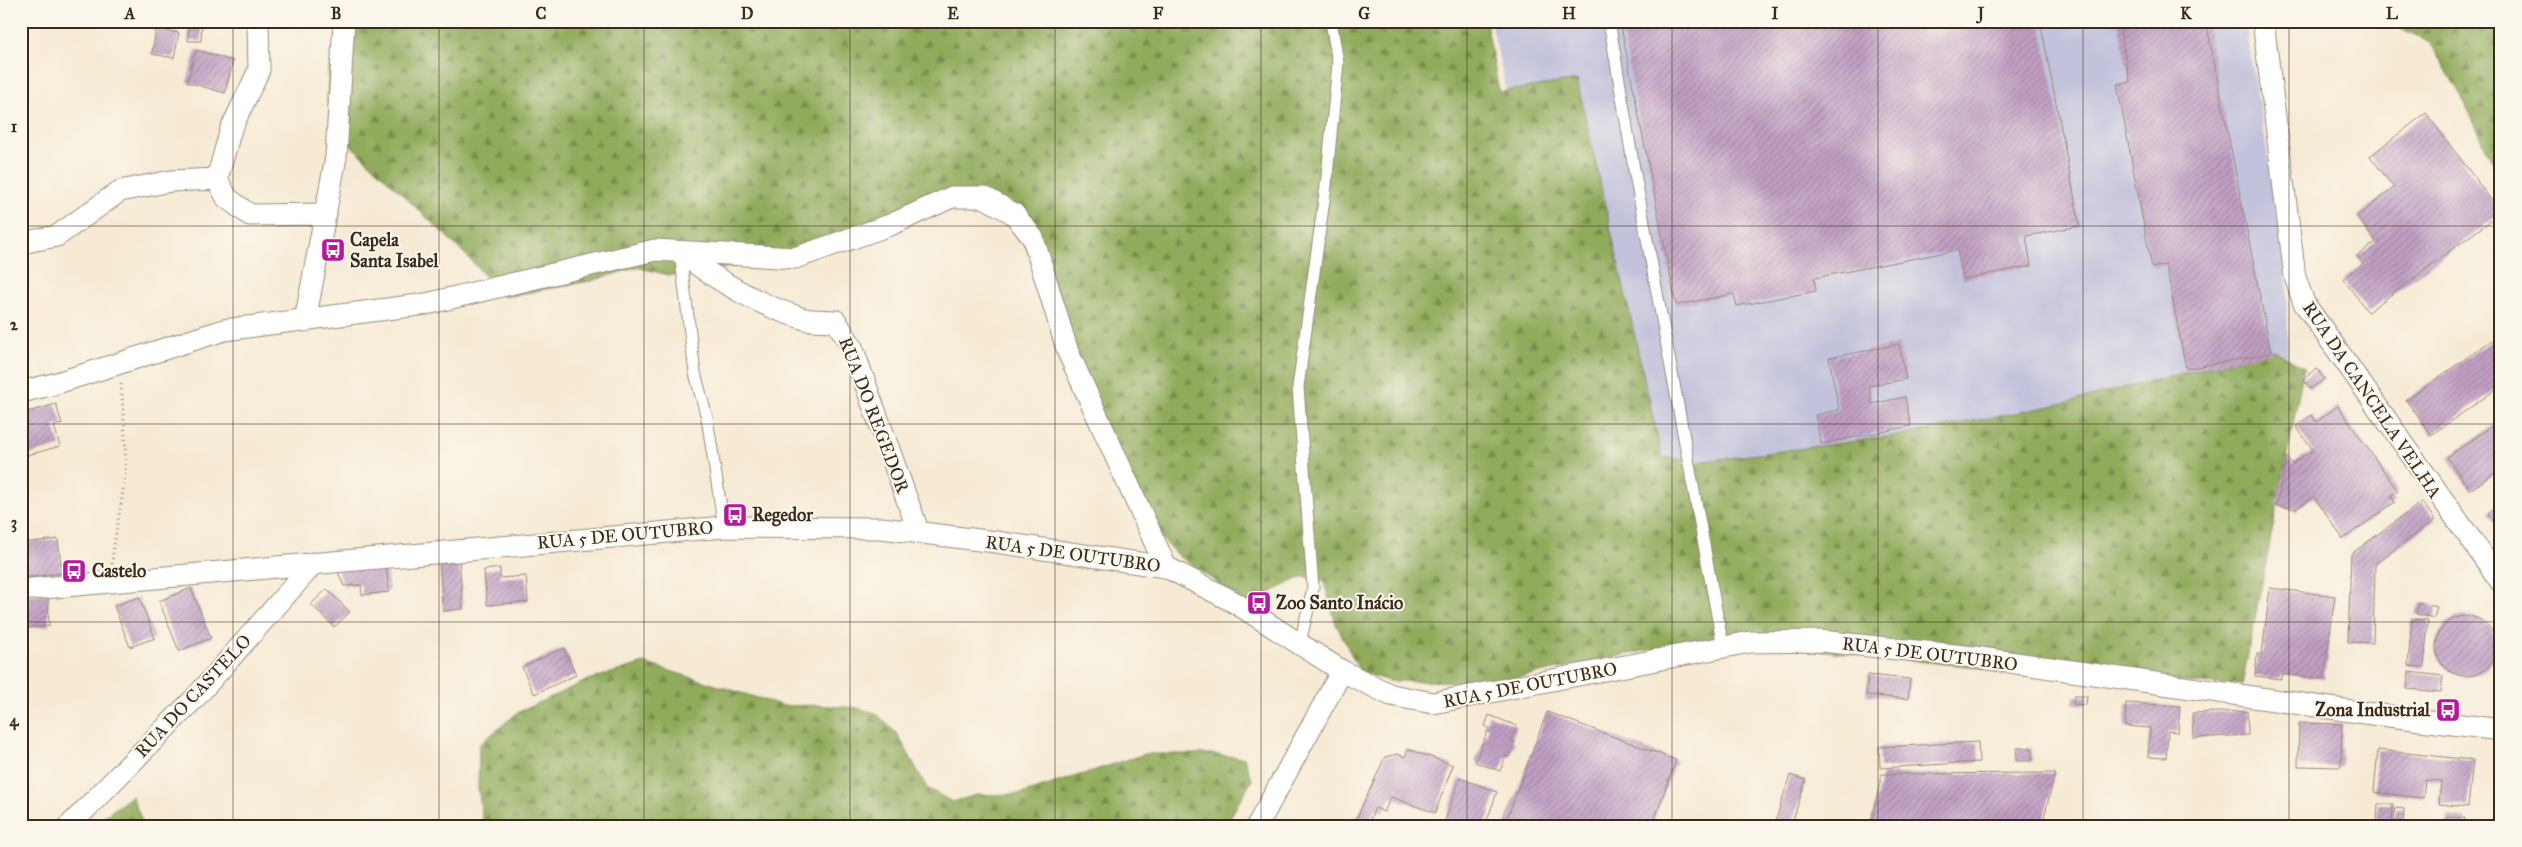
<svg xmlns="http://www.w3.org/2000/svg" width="2522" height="847" viewBox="0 0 2522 847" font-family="'IM FELL Great Primer',serif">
<defs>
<pattern id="forest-firs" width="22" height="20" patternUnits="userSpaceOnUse" patternTransform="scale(1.25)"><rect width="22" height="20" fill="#91ab5c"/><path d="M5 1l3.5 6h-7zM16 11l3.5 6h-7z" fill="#788b4b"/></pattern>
<pattern id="building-hatch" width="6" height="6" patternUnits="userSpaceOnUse" patternTransform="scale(1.25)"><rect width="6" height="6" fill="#c19fc4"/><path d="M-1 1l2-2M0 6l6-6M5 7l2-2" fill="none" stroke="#9e829f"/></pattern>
</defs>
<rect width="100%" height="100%" fill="#fbf7ec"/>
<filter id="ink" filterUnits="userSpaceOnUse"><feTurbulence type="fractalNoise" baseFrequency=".02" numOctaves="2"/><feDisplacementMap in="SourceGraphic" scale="10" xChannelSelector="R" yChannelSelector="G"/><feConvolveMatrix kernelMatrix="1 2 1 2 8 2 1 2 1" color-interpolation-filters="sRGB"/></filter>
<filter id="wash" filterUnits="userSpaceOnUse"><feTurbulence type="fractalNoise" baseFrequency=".0096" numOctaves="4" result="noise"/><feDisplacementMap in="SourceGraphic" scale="20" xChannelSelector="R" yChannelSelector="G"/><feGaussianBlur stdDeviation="1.12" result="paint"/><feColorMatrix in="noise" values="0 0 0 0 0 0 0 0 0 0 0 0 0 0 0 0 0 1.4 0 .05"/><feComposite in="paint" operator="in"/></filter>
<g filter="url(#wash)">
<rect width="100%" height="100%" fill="#f6ead4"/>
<polygon fill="#c2c2dc" points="1491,21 2245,21 2287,271 2288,356 1997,419 1657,550 1569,85 1506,90"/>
<g fill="url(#forest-firs)" stroke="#666a3d">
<polygon points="339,21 1486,21 1499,92 1577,80 1662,457 1698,462 1902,435 2057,405 2274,350 2304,368 2242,685 2078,678 1778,646 1653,649 1497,682 1389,681 1360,672 1336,624 1324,582 1304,576 1247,604 1175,553 1131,504 1026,245 1005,214 962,198 810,246 703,274 669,275 636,267 591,281 504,297 466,255 338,133 327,101 328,71 338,41"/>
<polygon points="2398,21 2501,21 2501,180 2464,101 2430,42 2398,27"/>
<polygon points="644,663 784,706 817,705 857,708 876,713 898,735 927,788 952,802 977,795 1021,794 1145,754 1210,754 1244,758 1252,780 1225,826 471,826 483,820 478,788 479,745 517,713 588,680"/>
<polygon points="132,796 144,826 91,826"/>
</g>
<g id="blocks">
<g fill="url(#building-hatch)">
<polygon points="189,21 202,22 201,41 188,41"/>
<polygon points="1620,21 2040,21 2080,226 2026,236 2031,266 1963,279 1957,250 1814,278 1816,291 1737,306 1734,294 1676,305"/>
<polygon points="2118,21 2206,21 2271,353 2186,369 2166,265 2152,268 2117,84 2130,82"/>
<polygon points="156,29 179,33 174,58 152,54"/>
<polygon points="196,50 233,61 225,93 187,82"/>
<polygon points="2426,113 2501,213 2368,312 2343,279 2363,264 2357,256 2376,242 2357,216 2394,188 2370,156"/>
<polygon points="2501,334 2501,386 2431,435 2406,400"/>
<polygon points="1899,344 1906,379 1869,386 1872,404 1905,397 1911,426 1821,444 1815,415 1839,410 1829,358"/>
<polygon points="2317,369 2324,379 2310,389 2303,379"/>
<polygon points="56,404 62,424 54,426 60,446 21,457 21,414"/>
<polygon points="2338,406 2398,491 2391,496 2395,502 2343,539 2314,497 2296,509 2276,506 2287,457 2292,464 2313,450 2296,426 2311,415 2316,422"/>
<polygon points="2501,420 2501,469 2470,490 2447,457"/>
<polygon points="2422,502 2435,520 2375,564 2373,643 2348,642 2351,554"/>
<polygon points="2501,503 2501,531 2488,513"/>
<polygon points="58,539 62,573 21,578 21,543"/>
<polygon points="459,559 463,609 443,611 439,561"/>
<polygon points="386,565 389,592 362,595 361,585 344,586 337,570"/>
<polygon points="500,568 500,578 526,576 528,602 487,605 484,570"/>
<polygon points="191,588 211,638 179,651 159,601"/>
<polygon points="2270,588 2335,596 2324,679 2281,674 2281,679 2255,676 2257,654 2262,654"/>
<polygon points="327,589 350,612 334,627 311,604"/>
<polygon points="48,594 49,626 25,628 24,595"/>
<polygon points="139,597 155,638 130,647 114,606"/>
<polygon points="2420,602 2437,607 2434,618 2416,614"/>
<circle cx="2466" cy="646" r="30"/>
<polygon points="2412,619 2428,620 2424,667 2408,666"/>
<polygon points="564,648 576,675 534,694 522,667"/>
<polygon points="2409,672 2443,676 2441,692 2407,689"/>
<polygon points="1868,675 1910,679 1908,699 1866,695"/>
<polygon points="2074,696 2087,696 2086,705 2073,704"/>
<polygon points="2126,703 2180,706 2178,732 2168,731 2166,758 2148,757 2150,728 2125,726"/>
<polygon points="2247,711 2248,735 2193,738 2192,713"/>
<polygon points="1547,712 1676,760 1652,826 1504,826"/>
<polygon points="1489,715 1517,726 1511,741 1515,742 1509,757 1506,756 1500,771 1475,762 1489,728 1485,726"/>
<polygon points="2299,723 2342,724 2341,767 2298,766"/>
<polygon points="1978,742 1979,762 1880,768 1879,747"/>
<polygon points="2017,748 2032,748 2032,761 2016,761"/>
<polygon points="1408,749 1453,765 1435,813 1391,797 1384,812 1375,808 1367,826 1354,824 1385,757 1398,754 1405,757"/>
<polygon points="2378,750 2473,760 2468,807 2439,804 2441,781 2425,780 2423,798 2374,792"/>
<polygon points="2055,773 2042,826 1870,826 1882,774"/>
<polygon points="1790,775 1806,780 1791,826 1774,826"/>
<polygon points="1460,778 1497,792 1485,826 1443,826"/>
<polygon points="2378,804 2393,804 2392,824 2377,824"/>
<polygon points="2395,808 2404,809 2403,822 2393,821"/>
<polygon points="2448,817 2465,818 2464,826 2446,826"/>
</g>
</g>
</g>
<g filter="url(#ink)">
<use href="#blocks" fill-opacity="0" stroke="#988a79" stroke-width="1"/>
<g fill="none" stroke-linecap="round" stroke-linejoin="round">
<defs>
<g id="service">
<polyline points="1609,21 1634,169 1723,647"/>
<polyline points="680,252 695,373 707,418 724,527"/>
<polyline points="1300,643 1313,588 1298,387 1326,186 1338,63 1331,21"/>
</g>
<g id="minor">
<polyline points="258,21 259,70 231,129 217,179 227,198 250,215 326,214"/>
<polyline points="2263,21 2295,277 2304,303 2501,582"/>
<polyline points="21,243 57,236 120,191 171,181 217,179"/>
<path d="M680,252C716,280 760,306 805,319C814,321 826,320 836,321L852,347L919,533"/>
<polyline points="305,321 336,157 344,21"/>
<polyline points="21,392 54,384 224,330 426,304 655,250 795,258 890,225 952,197 984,197 1014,214 1033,238 1068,352 1166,567"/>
<polyline points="21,590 724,527 881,528 996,542 1166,567 1234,602 1342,671 1391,695 1433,703 1750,642 1821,641 1974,657 2365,713 2501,730"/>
<polyline points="69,826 195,698 314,563"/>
<polyline points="1257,826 1342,671"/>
</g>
</defs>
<use href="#service" stroke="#988a79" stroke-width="13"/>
<use href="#minor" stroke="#988a79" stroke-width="23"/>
<path stroke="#988a79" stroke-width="3" stroke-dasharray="1 4" stroke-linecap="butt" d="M112,564C114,536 121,510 124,483C128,449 123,416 121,382"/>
<use href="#service" stroke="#fff" stroke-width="11"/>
<use href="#minor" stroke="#fff" stroke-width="21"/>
</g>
</g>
<path fill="none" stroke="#3b2a1e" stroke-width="1" stroke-opacity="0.55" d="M233,21V826M439,21V826M644,21V826M850,21V826M1055,21V826M1261,21V826M1467,21V826M1672,21V826M1878,21V826M2083,21V826M2289,21V826M21,226H2501M21,424H2501M21,622H2501"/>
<defs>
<symbol id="bus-square" viewBox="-11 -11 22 22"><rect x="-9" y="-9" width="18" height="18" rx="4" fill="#b5179e" stroke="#fbf7ec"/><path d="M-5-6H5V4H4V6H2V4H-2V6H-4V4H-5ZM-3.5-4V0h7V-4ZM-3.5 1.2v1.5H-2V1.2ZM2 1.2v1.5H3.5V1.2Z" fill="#fff"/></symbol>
</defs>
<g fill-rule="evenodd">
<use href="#bus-square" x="319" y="236" width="28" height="28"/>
<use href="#bus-square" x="721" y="501" width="28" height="28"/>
<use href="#bus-square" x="60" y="557" width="28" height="28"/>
<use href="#bus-square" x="1245" y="589" width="28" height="28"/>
<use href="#bus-square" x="2434" y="696" width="28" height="28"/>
</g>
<g text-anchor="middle" stroke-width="4" stroke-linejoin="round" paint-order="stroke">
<g font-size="18" font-weight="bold" fill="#3b2a1e" stroke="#fbf7ec" text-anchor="start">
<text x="350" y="246">Capela<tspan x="350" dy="21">Santa Isabel</tspan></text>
<text x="752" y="521">Regedor</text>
<text x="92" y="577">Castelo</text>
<text x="1276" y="609">Zoo Santo Inácio</text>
<text x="2430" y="716" text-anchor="end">Zona Industrial</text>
</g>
<g font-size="18" fill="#3b2a1e" stroke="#fbf7ec">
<text transform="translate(2372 400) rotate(56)" y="6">RUA DA CANCELA VELHA</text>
<text transform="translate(874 415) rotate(69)" y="6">RUA DO REGEDOR</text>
<text transform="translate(625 535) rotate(-5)" y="6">RUA 5 DE OUTUBRO</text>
<text transform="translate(1073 554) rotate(8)" y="6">RUA 5 DE OUTUBRO</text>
<text transform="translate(1930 654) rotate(7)" y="6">RUA 5 DE OUTUBRO</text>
<text transform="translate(1530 685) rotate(-11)" y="6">RUA 5 DE OUTUBRO</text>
<text transform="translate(193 696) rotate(-47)" y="6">RUA DO CASTELO</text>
</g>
</g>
<rect width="2522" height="847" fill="none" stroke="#fbf7ec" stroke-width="55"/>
<rect x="28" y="28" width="2466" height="792" fill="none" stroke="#3b2a1e" stroke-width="2"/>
<g font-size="16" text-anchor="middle" font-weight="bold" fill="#3b2a1e">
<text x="130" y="19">A</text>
<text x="336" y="19">B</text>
<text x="541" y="19">C</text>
<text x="747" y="19">D</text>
<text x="953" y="19">E</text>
<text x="1158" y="19">F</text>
<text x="1364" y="19">G</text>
<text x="1569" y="19">H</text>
<text x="1775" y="19">I</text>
<text x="1981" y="19">J</text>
<text x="2186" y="19">K</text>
<text x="2392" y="19">L</text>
<text x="14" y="132">1</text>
<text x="14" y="330">2</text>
<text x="14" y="528">3</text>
<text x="14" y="726">4</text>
</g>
</svg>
